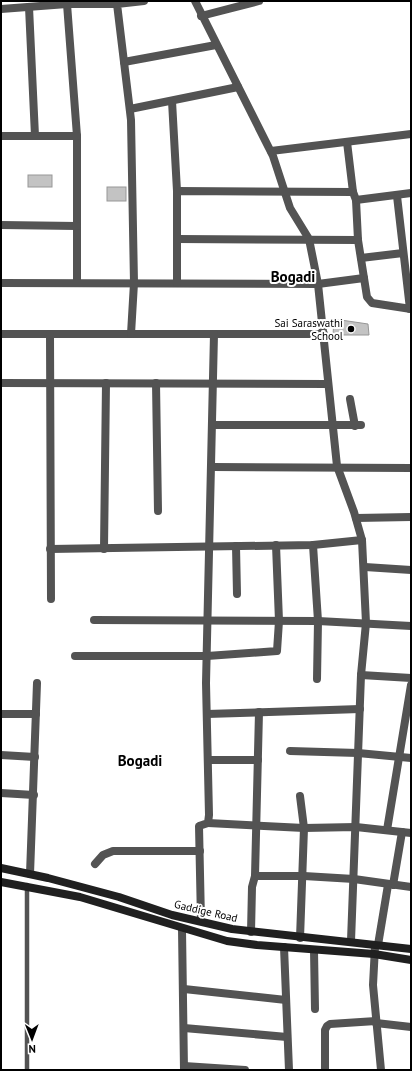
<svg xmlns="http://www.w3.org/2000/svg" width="412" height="1071" viewBox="0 0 412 1071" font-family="'PT Sans',sans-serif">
<rect width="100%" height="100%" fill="#fff"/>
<g fill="#c3c3c3" stroke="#979797">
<rect x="28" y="175" width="24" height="12"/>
<rect x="107" y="187" width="19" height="14"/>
<polygon points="334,319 368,324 369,335 333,335"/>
</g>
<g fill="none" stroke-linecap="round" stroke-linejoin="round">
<polyline stroke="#535353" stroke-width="4.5" points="27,885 27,1070"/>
<g stroke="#535353" stroke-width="8">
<polyline points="195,1 273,156 290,208 309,239 318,284 337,466 354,512 362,540 366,623 361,675 351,941"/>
<polyline points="67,4 77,136 77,283"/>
<polyline points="29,7 35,136"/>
<polyline points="1,9 67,4 117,4"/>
<polyline points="201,16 259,1"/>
<polyline points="124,62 216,45"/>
<polyline points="172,101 177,191"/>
<polyline points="130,109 238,87"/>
<polyline points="1,136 77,136"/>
<polyline points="347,142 353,192 356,200 358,240 367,297 372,303 411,309"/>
<polyline points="271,151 411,134"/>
<polyline points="397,196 410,309"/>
<polyline points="356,200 411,193"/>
<polyline points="1,225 77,226"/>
<polyline points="177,239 358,240"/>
<polyline points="361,258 403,253"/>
<polyline points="1,283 318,284 364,278"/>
<polyline points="177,283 177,191 353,192"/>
<polyline points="1,334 324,334"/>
<polyline points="50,334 51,599"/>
<polyline points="131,334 134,283 131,120 117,4 144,1"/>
<polyline points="1,383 327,384"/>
<polyline points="156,383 158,511"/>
<polyline points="350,399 355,426"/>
<polyline points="213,425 361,425"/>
<polyline points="212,467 411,468"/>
<polyline points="356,518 411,517"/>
<polyline points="313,545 318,621 317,679"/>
<polyline points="236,546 237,594"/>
<polyline points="50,549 313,545 362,540"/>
<polyline points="104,549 106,383"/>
<polyline points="365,567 411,570"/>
<polyline points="94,620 318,621 411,626"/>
<polyline points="75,656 207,656 277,651 279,621 276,545"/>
<polyline points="361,675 411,678"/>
<polyline points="1,714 36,714"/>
<polyline points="207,714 360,709"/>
<polyline points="290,751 358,753 411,758"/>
<polyline points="1,755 35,757"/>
<polyline points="208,760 258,760"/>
<polyline points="1,793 34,795"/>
<polyline points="300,796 304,828 300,938"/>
<polyline points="208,823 304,828 356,827 411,833"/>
<polyline points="387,830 411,685"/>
<polyline points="95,864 103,855 113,851 200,851"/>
<polyline points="30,874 37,683"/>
<polyline points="255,876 259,712"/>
<polyline points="393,885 402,832"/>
<polyline points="201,921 199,826 208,823 209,815 206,683 214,334"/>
<polyline points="182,929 184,1070"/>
<polyline points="251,932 252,887 255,876 304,876 354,879 411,887"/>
<polyline points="378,945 388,885"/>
<polyline points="284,947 289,1070"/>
<polyline points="375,947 373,985 381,1070"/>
<polyline points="314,950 315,1009"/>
<polyline points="184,989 286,1000"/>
<polyline points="376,1023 411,1027"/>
<polyline points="184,1028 287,1037"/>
<polyline points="184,1066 245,1070"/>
<polyline points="325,1070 325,1030 327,1026 330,1024 376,1021"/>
</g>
<g stroke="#202020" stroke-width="8">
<polyline points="1,868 48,878 119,897 172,915 232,929 411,949"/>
<polyline points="1,882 80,897 227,941 257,945 374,954 411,960"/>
</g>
</g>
<circle fill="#000" stroke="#fff" stroke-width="1.5" cx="351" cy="329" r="4"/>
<g text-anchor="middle" stroke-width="4" stroke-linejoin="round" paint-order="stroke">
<g font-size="11" fill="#000" stroke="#fff" text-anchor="end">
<text x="343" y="327">Sai Saraswathi<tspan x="343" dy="13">School</tspan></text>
</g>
<g font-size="11" fill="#000" stroke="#fff">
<text transform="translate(206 911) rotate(13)" y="4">Gaddige Road</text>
</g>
<g font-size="15" font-weight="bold" fill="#000" stroke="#fff">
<text x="293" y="282">Bogadi</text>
<text x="140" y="766">Bogadi</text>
</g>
</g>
<rect width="412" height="1071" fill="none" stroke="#000000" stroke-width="4"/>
<g transform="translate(32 1039) rotate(179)" stroke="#ffffff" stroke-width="3" paint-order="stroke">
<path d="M0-3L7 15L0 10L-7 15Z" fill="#000000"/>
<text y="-6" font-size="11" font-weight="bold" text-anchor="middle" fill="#000000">N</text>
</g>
</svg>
